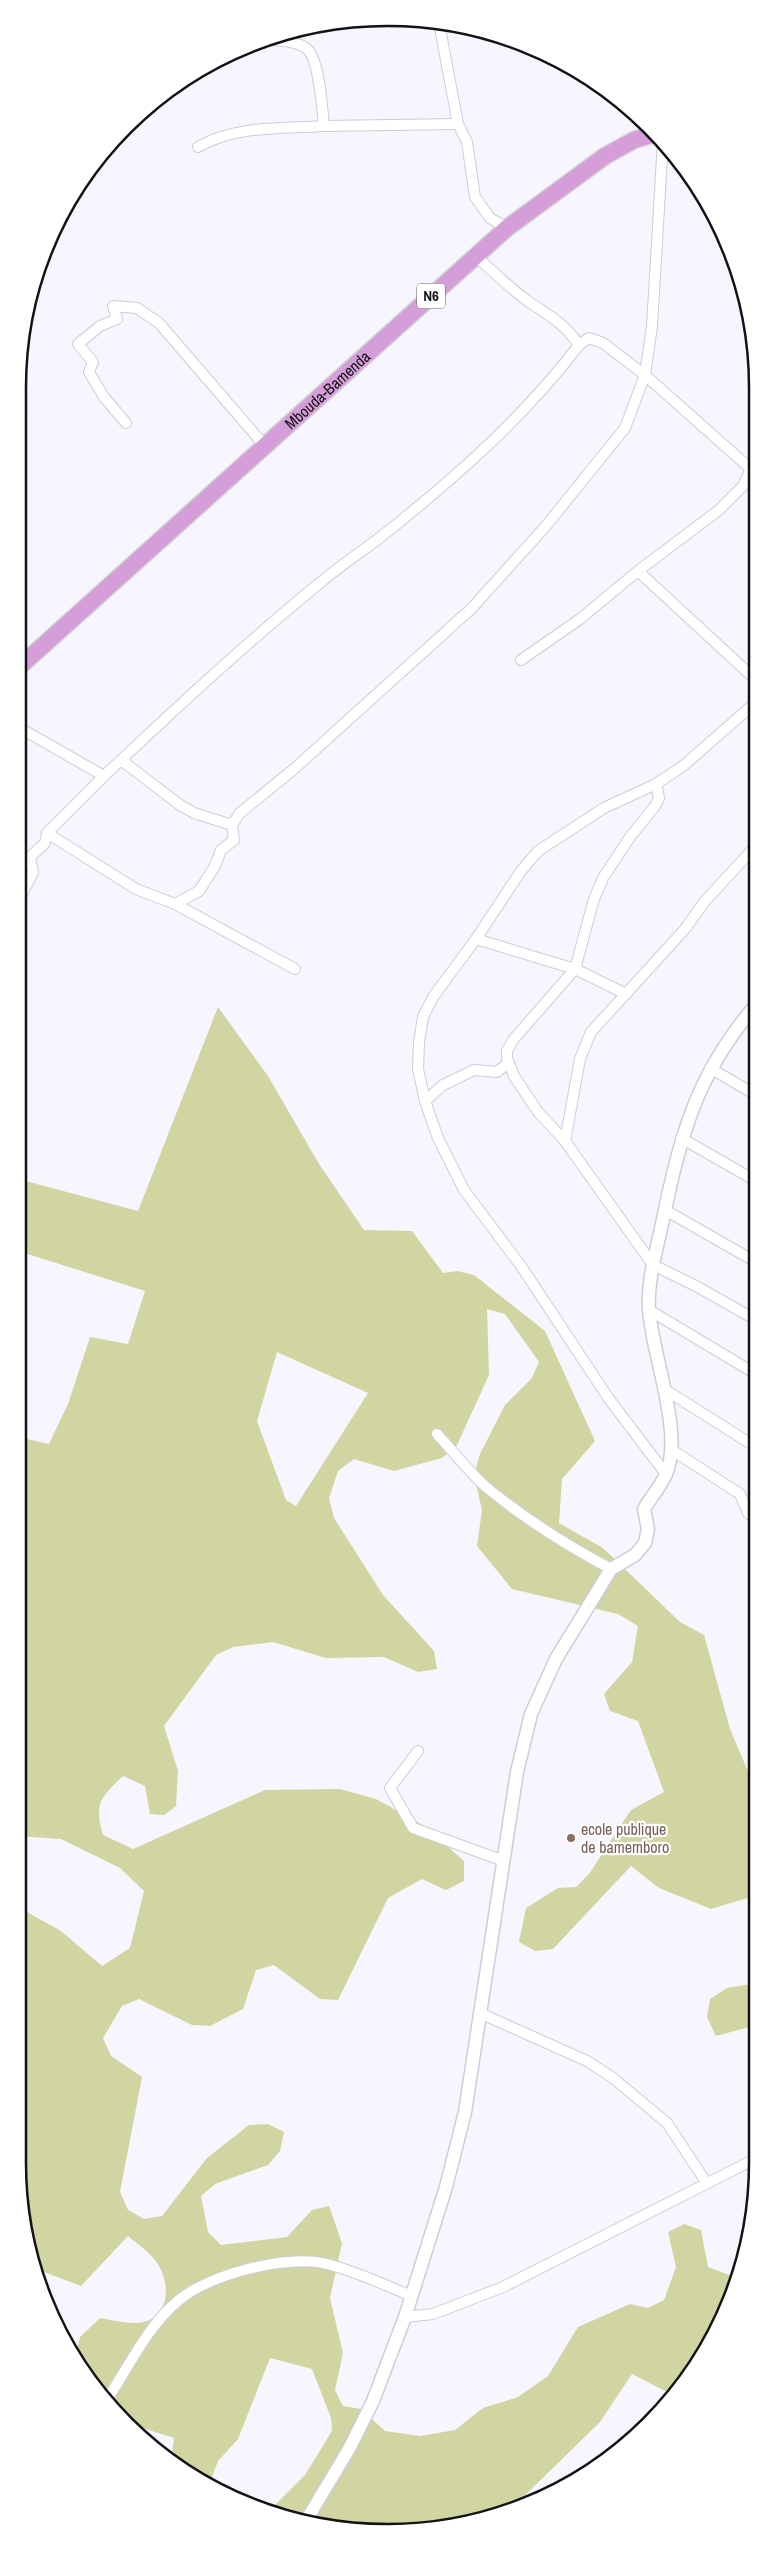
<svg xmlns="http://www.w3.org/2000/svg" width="775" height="2550" viewBox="0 0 775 2550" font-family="'Archivo Narrow',sans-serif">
<rect width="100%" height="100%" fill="#f7f5fe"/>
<g fill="#d1d5a1" fill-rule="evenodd">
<path d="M218,1007L268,1076L319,1164L364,1230L412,1231L443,1273L457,1271L474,1275L545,1331L595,1441L562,1479L559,1523L603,1548L680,1622L704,1635L730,1729L747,1769L757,1774V1895L711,1909L659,1888L631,1866L553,1949L535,1951L519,1942L526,1908L558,1888L576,1887L589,1874L631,1810L664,1792L638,1721L610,1711L604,1694L632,1662L638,1626L618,1614L512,1589L477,1546L482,1510L474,1475L480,1454L505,1405L532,1378L539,1362L505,1314L487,1309L489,1375L457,1445L442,1458L394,1471L354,1459L338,1471L329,1498L334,1518L383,1595L434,1651L437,1669L418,1672L384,1657L326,1658L273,1642L233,1647L216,1655L164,1726L178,1771L176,1806L164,1815L150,1814L145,1786L123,1776C100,1798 94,1803 103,1835L133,1849L265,1790L340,1789L376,1799L423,1825L464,1861V1881L446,1890L422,1879L388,1898L338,2000L320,1999L274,1965L256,1970L243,2009L210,2026L192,2025L139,1999L122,2006L103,2038L111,2056L142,2077L120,2192L128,2210L144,2219L162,2216L207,2158L249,2125L268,2124L284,2132L280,2151L268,2165L215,2184L201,2196L208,2232L221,2245L287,2237L312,2210L329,2206L342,2243L330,2298L343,2353L335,2390L343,2406L361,2409L385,2431L420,2436L455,2430L483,2408L518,2397L548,2376L578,2327L630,2304L648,2308L664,2300L676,2267L668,2232L684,2224L701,2230L708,2267L737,2278C724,2321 701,2360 673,2395L632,2374L600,2422L514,2506L483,2520L411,2532L339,2529L271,2509L305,2475L332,2431L331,2418L312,2369L270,2358L238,2439L218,2461L209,2485L171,2461L174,2438L139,2427L134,2429L110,2407L76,2353L80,2337L100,2318C112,2320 124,2323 135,2323C171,2322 173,2281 154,2259C147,2250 136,2243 128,2236L81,2286L44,2272L36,2273L25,2234L18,2163V1907L61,1931L102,1966L130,1948L144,1891L120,1868L61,1839L18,1836V1437L49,1444L68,1404L90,1337L128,1344L145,1291L18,1251V1179L138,1211ZM277,1352L368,1393L296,1506L286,1500L257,1421Z"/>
<polygon points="757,1983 757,2028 753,2026 716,2036 707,2017 710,1999 727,1988"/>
</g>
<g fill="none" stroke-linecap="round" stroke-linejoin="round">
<defs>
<g id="minor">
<polyline points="439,23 458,124 467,142 475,197 490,218 507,228"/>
<path d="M264,40C277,40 296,41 306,48C320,58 322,110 324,126L458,124"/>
<path d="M198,147C236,125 282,129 324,126"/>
<path d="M476,256C493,272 510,288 529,302C550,316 564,323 579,345"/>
<polyline points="126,423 104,397 89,372 93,362 78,344 100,326 117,319 113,306 137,308 159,323 264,445"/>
<polyline points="638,571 755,679"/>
<polyline points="521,660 580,619 638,571 719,510 743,486 755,460"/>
<path d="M18,727L104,776C174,710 246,643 321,582C342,564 366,549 387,532C456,477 525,416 579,345L589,338L603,343L645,375L752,470"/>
<polyline points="121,760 180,805 194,813 232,825 240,813 294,769 472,608 545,527 625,428 645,375 652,326 663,141"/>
<polyline points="656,784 659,798 655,806 630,837 603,878 594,899 575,969 513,1040 507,1051 507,1058 514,1076 538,1112 565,1141 653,1265 696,1286 756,1320"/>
<polyline points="47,833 136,889 175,904 295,969"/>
<polyline points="18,902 33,873 30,857 45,843 47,833 104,776"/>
<polyline points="175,904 199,891 215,866 221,850 234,840 232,825"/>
<polyline points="476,939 575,969 626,994"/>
<polyline points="744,1018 756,1025"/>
<polyline points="710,1068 756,1095"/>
<polyline points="425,1101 443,1085 474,1070 497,1072 508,1063"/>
<polyline points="681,1138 756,1181"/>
<polyline points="565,1141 580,1059 591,1032 685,929 705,901 755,847"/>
<polyline points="665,1210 756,1262"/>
<polyline points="649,1310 756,1374"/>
<polyline points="664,1389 756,1447"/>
<path d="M437,1434C453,1451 468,1471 486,1487C525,1519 566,1545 611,1569"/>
<polyline points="672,1450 740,1494 748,1513 756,1519"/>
<polyline points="666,1474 609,1399 521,1266 464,1190 438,1138 425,1101 418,1069 419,1042 423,1017 433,997 476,939 521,871 538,851 604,808 656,784 683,766 755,703"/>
<polyline points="418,1751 390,1788 413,1828 504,1861"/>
<polyline points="482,2014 587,2061 613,2078 667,2123 706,2182"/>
<polyline points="405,2317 433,2314 503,2287 757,2158"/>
<path d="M106,2401C129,2367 147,2326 179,2300C210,2274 288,2254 327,2264C356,2271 384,2285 412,2296"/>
</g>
<path id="tertiary" d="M307,2519L349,2449L373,2401L405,2317L446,2187L465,2112L517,1772L531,1714L556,1659L611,1569L635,1555L645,1543L648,1529L644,1509C651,1497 661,1486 666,1474C684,1434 652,1354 649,1310C647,1282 656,1252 662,1224C680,1137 696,1074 756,1005"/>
<g id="trunk">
<path id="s1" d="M18,668L507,228L605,156L634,140L654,134"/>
</g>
</defs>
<use href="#minor" stroke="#cfcbd9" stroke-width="12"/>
<use href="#tertiary" stroke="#cfcbd9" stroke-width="15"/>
<use href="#trunk" stroke="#d5d4d5" stroke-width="19"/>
<use href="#minor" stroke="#fff" stroke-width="10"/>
<use href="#tertiary" stroke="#fff" stroke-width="12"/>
<use href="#trunk" stroke="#d69ed8" stroke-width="16"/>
</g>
<circle fill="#8d6e63" stroke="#fff" stroke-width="2" cx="571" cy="1838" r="5"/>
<g text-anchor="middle" stroke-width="4.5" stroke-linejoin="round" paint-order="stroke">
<rect fill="#fff" stroke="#5a595c" stroke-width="1" x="417" y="283.5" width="28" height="25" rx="4"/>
<g font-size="15" font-weight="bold" fill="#131216">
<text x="431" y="301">N6</text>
</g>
<g font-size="16" fill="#131216" stroke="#fff">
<text dy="6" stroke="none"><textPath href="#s1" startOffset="416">Mbouda-Bamenda</textPath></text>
</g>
<g font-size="16" fill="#785e54" stroke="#fff" text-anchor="start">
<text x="581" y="1835">ecole publique<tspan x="581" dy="18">de bamemboro</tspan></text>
</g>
</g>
<path d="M0 0H775V2550H0ZM387 26H388A361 361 0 0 1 749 387V2163A361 361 0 0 1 388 2524H387A361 361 0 0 1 26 2163V387A361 361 0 0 1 387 26Z" fill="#fff" fill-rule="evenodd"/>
<path fill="none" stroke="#131216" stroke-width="2.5" d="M387 26H388A361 361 0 0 1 749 387V2163A361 361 0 0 1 388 2524H387A361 361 0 0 1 26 2163V387A361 361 0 0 1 387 26Z"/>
</svg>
